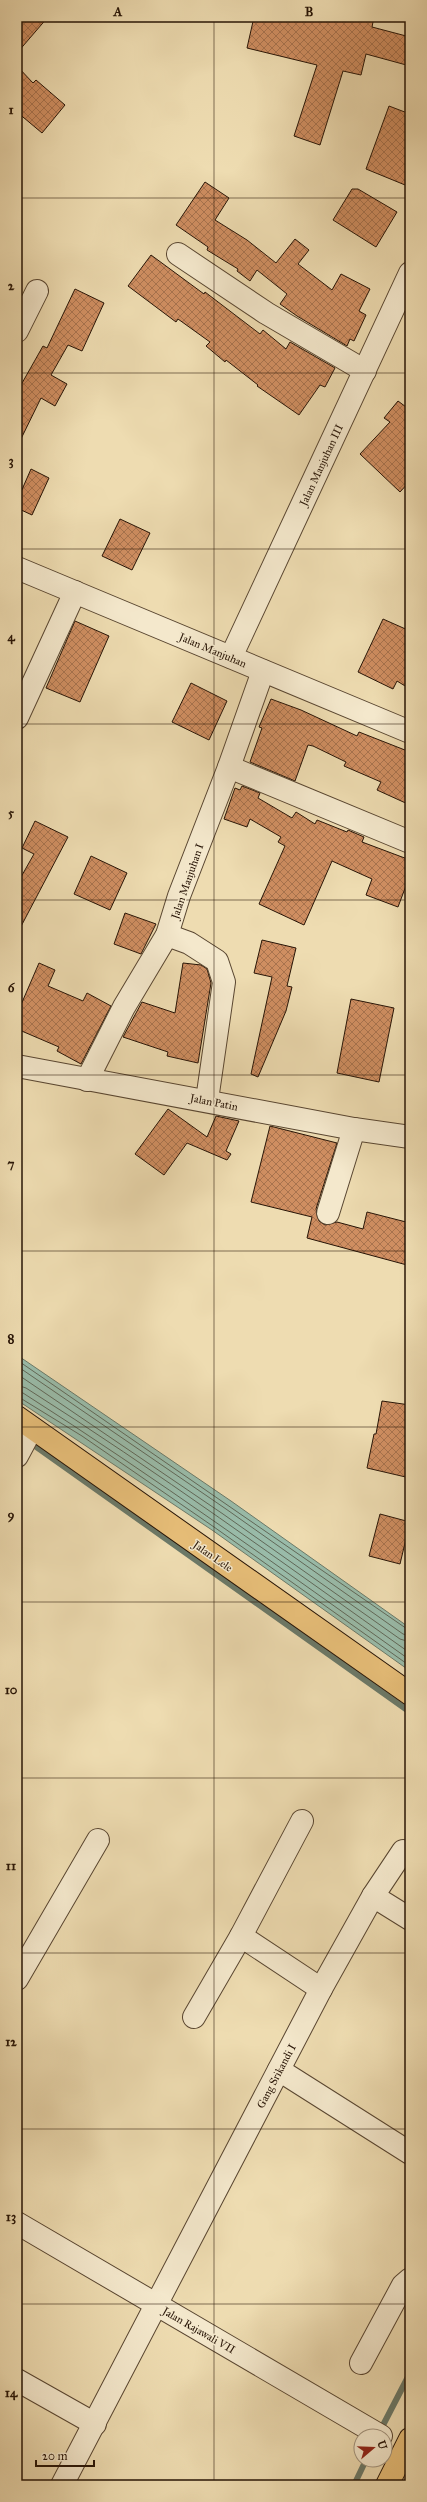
<svg xmlns="http://www.w3.org/2000/svg" width="427" height="2502" viewBox="0 0 427 2502" font-family="'IM FELL Great Primer',serif">
<defs>
<pattern id="building-cross-hatch" width="8" height="8" patternUnits="userSpaceOnUse"><rect width="8" height="8" fill="#cf8e61"/><path d="M0 0l8 8M0 8l8-8" fill="none" stroke="#a8734e"/></pattern>
</defs>
<rect width="100%" height="100%" fill="#eedcb1"/>
<filter id="stains"><feTurbulence type="fractalNoise" baseFrequency=".005" numOctaves="4"/><feColorMatrix values="0 0 0 0 .2 0 0 0 0 .09 0 0 0 0 .02 0 0 0 .5 -.17"/></filter>
<radialGradient id="worn" r=".72"><stop offset=".6" stop-color="#630" stop-opacity="0"/><stop offset="1" stop-color="#630" stop-opacity=".3"/></radialGradient>
<polygon fill="#99bcaa" stroke="#6b7968" points="17,1355 231,1501 410,1628 410,1671 212,1530 17,1400"/>
<g fill="none" stroke-linecap="round" stroke-linejoin="round">
<g stroke="#606858" stroke-width="1">
<polyline points="17,1360 410,1631"/>
<polyline points="17,1366 226,1509 403,1634 410,1636"/>
<polyline points="17,1374 223,1514 400,1639 410,1642"/>
<path d="M17,1385L26,1388C157,1471 283,1563 410,1653"/>
<path d="M17,1391L23,1393C155,1477 282,1569 410,1660"/>
<polyline points="17,1396 82,1436 214,1527 410,1666"/>
</g>
<g stroke="#6b7968" stroke-width="6">
<polyline points="28,1441 410,1712"/>
<polyline points="380,2431 410,2373"/>
<polyline points="354,2485 366,2460"/>
<polyline points="405,2485 410,2475"/>
</g>
</g>
<g fill="url(#building-cross-hatch)" stroke="#271406">
<polygon points="17,17 48,17 17,53"/>
<polygon points="254,17 374,17 372,27 410,37 410,66 366,54 361,75 343,71 320,145 294,136 317,65 247,48"/>
<polygon points="17,66 33,83 36,80 65,105 42,133 17,112"/>
<polygon points="389,106 410,114 410,187 366,169"/>
<polygon points="205,182 229,198 215,220 247,240 276,263 295,239 309,250 298,264 332,290 341,274 370,289 359,311 366,315 354,341 350,339 347,346 297,316 280,304 287,294 257,270 250,281 237,271 238,269 207,250 208,247 176,225"/>
<polygon points="352,189 358,189 397,212 376,247 333,220"/>
<polygon points="151,255 204,294 205,292 260,334 263,330 286,349 290,342 335,368 325,387 320,385 299,415 257,386 258,385 226,360 225,362 206,346 210,342 178,319 176,322 128,286"/>
<polygon points="75,289 104,303 82,351 68,345 51,375 67,384 55,406 41,398 17,447 17,392 43,346 47,348"/>
<polygon points="398,401 410,410 410,481 400,492 360,454 390,422 384,418"/>
<polygon points="31,469 49,478 32,515 17,508 17,501"/>
<polygon points="120,519 150,533 132,570 102,556"/>
<polygon points="383,619 410,631 410,689 397,681 393,689 358,672"/>
<polygon points="75,621 109,636 80,702 46,688"/>
<polygon points="191,683 227,701 209,740 172,722"/>
<polygon points="271,699 301,710 357,736 359,732 410,752 410,805 377,790 381,782 344,766 346,762 313,746 308,745 295,781 250,762 262,728 259,727"/>
<polygon points="242,786 260,793 258,798 292,818 296,812 315,824 317,820 347,832 348,830 364,837 362,842 410,860 410,875 398,907 366,895 372,879 332,861 304,925 259,904 285,846 278,842 281,837 250,819 247,827 224,819 235,788 240,790"/>
<polygon points="35,821 68,837 17,934 17,884 34,854 22,848"/>
<polygon points="91,856 127,873 110,910 74,894"/>
<polygon points="125,913 156,924 141,954 114,944"/>
<polygon points="262,940 296,948 287,986 292,987 286,1011 258,1077 251,1074 272,977 254,973"/>
<polygon points="39,963 55,970 48,986 83,1001 87,993 111,1006 81,1064 57,1051 59,1047 17,1029 17,1014"/>
<polygon points="183,963 201,965 207,969 211,983 198,1063 167,1056 168,1052 123,1037 142,1002 175,1013"/>
<polygon points="351,999 394,1008 379,1082 337,1073"/>
<polygon points="168,1109 207,1137 216,1116 239,1121 226,1151 231,1154 227,1160 187,1143 164,1175 135,1154"/>
<polygon points="270,1126 337,1143 316,1209 319,1221 325,1225 337,1222 363,1229 367,1212 410,1223 410,1252 407,1265 307,1238 312,1217 251,1202"/>
<polygon points="382,1401 410,1405 410,1478 367,1468 374,1434 376,1434"/>
<polygon points="380,1514 410,1522 400,1564 369,1556"/>
</g>
<g fill="none" stroke-linecap="round" stroke-linejoin="round">
<defs>
<g id="minor">
<polyline points="178,254 266,313 365,371"/>
<polyline points="17,331 37,291"/>
<polyline points="17,568 410,732"/>
<polyline points="231,657 410,273"/>
<polyline points="17,718 75,592"/>
<polyline points="229,767 410,842"/>
<polyline points="167,935 189,943 217,961 224,982 207,1100"/>
<polyline points="17,1066 354,1129 410,1137"/>
<polyline points="87,1080 124,1007 167,935 179,896 229,767 263,671"/>
<polyline points="328,1213 354,1129"/>
<polyline points="17,1456 32,1428"/>
<polyline points="373,1896 410,1919"/>
<polyline points="241,1936 321,1989"/>
<polyline points="17,1979 98,1840"/>
<polyline points="194,2017 241,1936 302,1821"/>
<polyline points="279,2070 410,2153"/>
<polyline points="17,2223 381,2436"/>
<polyline points="361,2363 403,2285 410,2279"/>
<polyline points="17,2380 95,2424"/>
<polyline points="62,2485 321,1989 373,1896 403,1851"/>
</g>
<g id="major">
<polyline points="17,1417 410,1694"/>
<polyline points="387,2485 410,2439"/>
</g>
</defs>
<use href="#minor" stroke="#594631" stroke-width="24"/>
<use href="#major" stroke="#271406" stroke-width="24"/>
<use href="#minor" stroke="#f4e8cc" stroke-width="22"/>
<use href="#major" stroke="#e7be78" stroke-width="22"/>
</g>
<path fill="none" stroke="#271406" stroke-width="1" stroke-opacity="0.55" d="M214,17V2485M17,198H410M17,373H410M17,549H410M17,724H410M17,900H410M17,1075H410M17,1251H410M17,1427H410M17,1602H410M17,1778H410M17,1953H410M17,2129H410M17,2304H410"/>
<g text-anchor="middle" stroke-width="3" stroke-linejoin="round" paint-order="stroke">
<g font-size="11" fill="#271406" stroke="#f4e8cc">
<text transform="translate(321 465) rotate(-65)" y="4">Jalan Manjuhan III</text>
<text transform="translate(213 650) rotate(23)" y="4">Jalan Manjuhan</text>
<text transform="translate(187 881) rotate(-71)" y="4">Jalan Manjuhan I</text>
<text transform="translate(214 1102) rotate(11)" y="4">Jalan Patin</text>
<text transform="translate(213 1556) rotate(35)" y="4">Jalan Lele</text>
<text transform="translate(276 2076) rotate(-62)" y="4">Gang Srikandi I</text>
<text transform="translate(199 2330) rotate(30)" y="4">Jalan Rajawali VII</text>
</g>
</g>
<rect width="427" height="2502" fill="none" stroke="#eedcb1" stroke-width="44"/>
<g transform="translate(373 2448) rotate(71)"><circle r="19" fill="#f4e8cc" stroke="#a2937d"/>
<path d="M0-3L7 15L0 10L-7 15Z" fill="#8f2418"/>
<text y="-6" font-size="11" font-weight="bold" text-anchor="middle" fill="#271406">U</text>
</g>
<path d="M36 2460v6h58v-6" fill="none" stroke="#271406" stroke-width="2"/>
<text x="42" y="2460" font-size="12" fill="#271406" stroke="#f4e8cc" stroke-width="3" paint-order="stroke">20 m</text>
<rect x="22" y="22" width="383" height="2458" fill="none" stroke="#271406" stroke-width="1.5"/>
<g font-size="13" text-anchor="middle" font-weight="bold" fill="#271406">
<text x="118" y="16">A</text>
<text x="309" y="16">B</text>
<text x="11" y="114">1</text>
<text x="11" y="290">2</text>
<text x="11" y="465">3</text>
<text x="11" y="641">4</text>
<text x="11" y="817">5</text>
<text x="11" y="992">6</text>
<text x="11" y="1168">7</text>
<text x="11" y="1343">8</text>
<text x="11" y="1519">9</text>
<text x="11" y="1694">10</text>
<text x="11" y="1870">11</text>
<text x="11" y="2046">12</text>
<text x="11" y="2221">13</text>
<text x="11" y="2397">14</text>
</g>
<rect width="100%" height="100%" filter="url(#stains)"/>
<rect width="100%" height="100%" fill="url(#worn)"/>
</svg>
